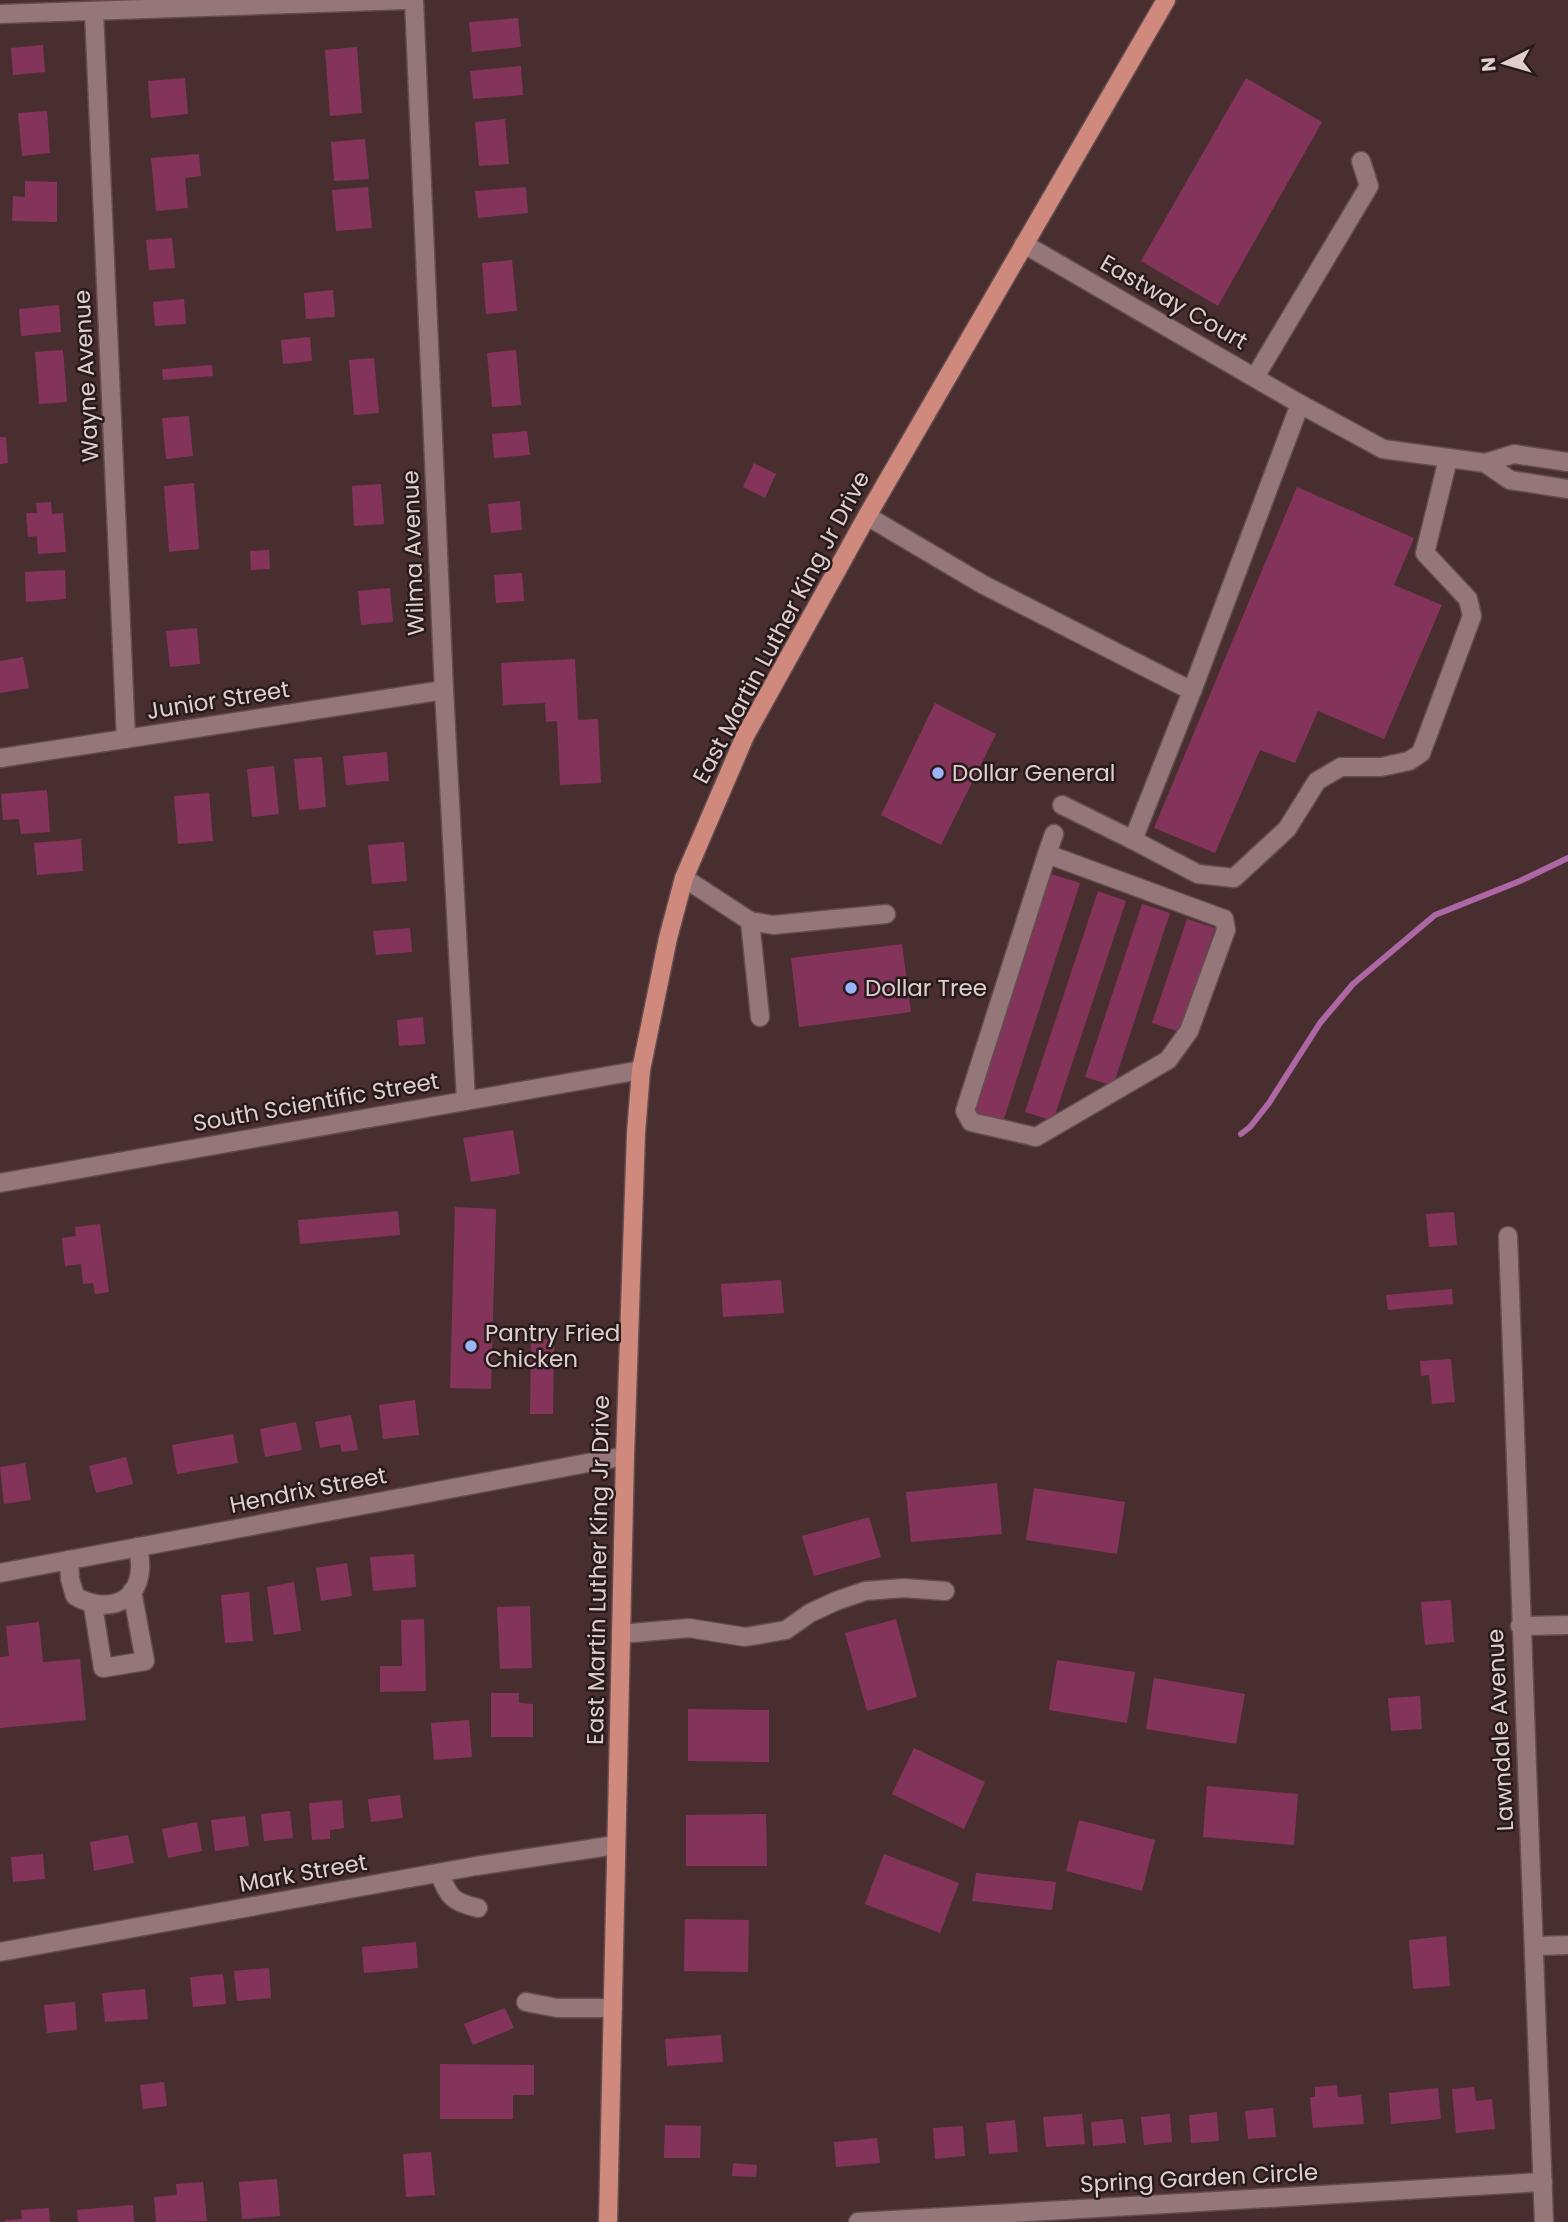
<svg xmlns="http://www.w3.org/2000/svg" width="1568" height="2222" viewBox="0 0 1568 2222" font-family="Poppins,sans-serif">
<rect width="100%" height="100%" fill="#492e30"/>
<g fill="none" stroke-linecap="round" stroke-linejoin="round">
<polyline stroke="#ad67a4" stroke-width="6" points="1241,1134 1250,1127 1269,1103 1320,1023 1353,984 1435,915 1520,881 1568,858"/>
</g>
<g fill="#84345b">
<polygon points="518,18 521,47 472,52 469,22"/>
<polygon points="43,45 45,72 13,75 11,48"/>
<polygon points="357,47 362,113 330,116 325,50"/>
<polygon points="521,66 523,95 473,99 470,71"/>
<polygon points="185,78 188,114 151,118 148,81"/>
<polygon points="1246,78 1322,122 1218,306 1141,261"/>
<polygon points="47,111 50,153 22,156 18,113"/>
<polygon points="505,119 509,164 479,166 475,122"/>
<polygon points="365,139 369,179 334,181 331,142"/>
<polygon points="199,154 201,176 185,178 188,208 156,211 151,158"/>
<polygon points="25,181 57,182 57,222 12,221 13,196 25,197"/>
<polygon points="368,187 372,228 336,231 332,190"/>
<polygon points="526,187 528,213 478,218 475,191"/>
<polygon points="172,238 175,268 149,270 146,240"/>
<polygon points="512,260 517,311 486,314 482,263"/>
<polygon points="333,290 335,317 306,319 304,293"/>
<polygon points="184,299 186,324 155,326 153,302"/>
<polygon points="59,305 61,332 21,336 19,309"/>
<polygon points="310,337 312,361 283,364 281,340"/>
<polygon points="63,350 67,402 39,404 35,352"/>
<polygon points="516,350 521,405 492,407 487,353"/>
<polygon points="374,358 379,413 354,415 349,360"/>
<polygon points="212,365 213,376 163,380 162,369"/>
<polygon points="189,416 193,456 166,459 162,418"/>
<polygon points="527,431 530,455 494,458 492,434"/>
<polygon points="0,437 6,437 8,463 0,464"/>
<polygon points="754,463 776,474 765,498 743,487"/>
<polygon points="194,483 199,549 169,552 164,486"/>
<polygon points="381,484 384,524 354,526 352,486"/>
<polygon points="1297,487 1414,538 1394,585 1442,605 1384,739 1318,711 1295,763 1260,750 1215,853 1154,828"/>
<polygon points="520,501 522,530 491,533 488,504"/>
<polygon points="51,502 52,514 63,513 66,552 38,554 37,536 28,537 26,513 37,513 36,503"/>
<polygon points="269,550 270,569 251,570 250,551"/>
<polygon points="65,570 66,599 26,602 25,572"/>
<polygon points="522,573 524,601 496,603 494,575"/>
<polygon points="390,588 393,622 361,625 358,591"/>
<polygon points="197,628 200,664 170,667 166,631"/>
<polygon points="23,657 29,688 0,693 0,661"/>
<polygon points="575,659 578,720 598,719 601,783 560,785 557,721 546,722 545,703 503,705 501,663"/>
<polygon points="935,703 996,734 941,845 881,815"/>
<polygon points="387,752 389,781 346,785 343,756"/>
<polygon points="322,757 326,807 299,810 294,759"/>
<polygon points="274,766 279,814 252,817 247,769"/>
<polygon points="47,790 50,832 21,834 19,819 3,820 1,794"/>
<polygon points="209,793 213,841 178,844 174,796"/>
<polygon points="81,839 83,871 37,875 34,843"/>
<polygon points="404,842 407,881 372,884 368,845"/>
<polygon points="1051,874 1080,883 1002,1125 974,1116"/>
<polygon points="1098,891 1126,901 1053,1121 1025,1112"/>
<polygon points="1142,904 1170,913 1113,1086 1085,1077"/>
<polygon points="1187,919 1215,928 1180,1032 1152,1023"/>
<polygon points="410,928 412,952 376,955 373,931"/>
<polygon points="902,944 911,1012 799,1027 791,958"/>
<polygon points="423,1017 425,1044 399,1046 397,1020"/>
<polygon points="513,1130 520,1174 471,1182 463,1138"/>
<polygon points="455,1207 496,1209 491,1389 450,1388"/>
<polygon points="398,1211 400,1235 300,1244 298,1220"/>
<polygon points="1454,1212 1457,1245 1429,1247 1426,1214"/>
<polygon points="100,1224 109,1292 95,1294 93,1283 83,1284 81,1264 65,1266 62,1238 76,1236 75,1227"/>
<polygon points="781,1280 784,1313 723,1317 721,1284"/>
<polygon points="1452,1289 1453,1304 1388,1310 1386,1295"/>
<polygon points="531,1339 554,1339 553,1414 530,1414"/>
<polygon points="1451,1359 1455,1402 1432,1404 1429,1375 1421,1376 1420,1361"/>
<polygon points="415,1400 419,1435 383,1439 379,1405"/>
<polygon points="351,1415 358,1450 342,1452 340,1444 320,1448 315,1422"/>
<polygon points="296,1422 302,1450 265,1457 260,1429"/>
<polygon points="233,1434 238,1463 177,1474 172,1445"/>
<polygon points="126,1457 133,1484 96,1493 89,1466"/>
<polygon points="25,1463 31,1500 4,1504 0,1467"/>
<polygon points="997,1483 1002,1534 911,1542 906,1492"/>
<polygon points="1034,1488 1125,1502 1117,1554 1026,1540"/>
<polygon points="869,1517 881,1557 814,1576 802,1536"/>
<polygon points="414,1554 416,1587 373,1591 370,1557"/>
<polygon points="347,1563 352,1596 321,1601 316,1568"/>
<polygon points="294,1582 301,1631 274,1635 267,1587"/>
<polygon points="249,1592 253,1641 225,1643 221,1595"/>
<polygon points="1451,1600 1454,1642 1425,1645 1421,1602"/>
<polygon points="530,1606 532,1668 500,1669 497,1607"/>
<polygon points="424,1619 426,1691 380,1692 380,1666 402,1666 401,1620"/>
<polygon points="896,1619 917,1697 867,1711 845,1633"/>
<polygon points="39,1622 43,1662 80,1659 86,1720 0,1728 0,1657 9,1656 6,1626"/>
<polygon points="1057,1660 1135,1672 1127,1723 1049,1710"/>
<polygon points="1154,1678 1245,1694 1236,1744 1146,1729"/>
<polygon points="491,1693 519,1693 519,1703 533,1704 533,1737 491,1737"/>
<polygon points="1420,1696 1422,1729 1391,1731 1388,1698"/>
<polygon points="688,1709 769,1710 769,1762 688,1761"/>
<polygon points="469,1720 472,1757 434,1760 431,1723"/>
<polygon points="914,1748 985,1782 964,1829 892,1794"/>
<polygon points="1207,1786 1298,1794 1294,1845 1203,1837"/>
<polygon points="400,1795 403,1818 371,1822 368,1799"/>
<polygon points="342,1800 344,1828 330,1830 330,1839 312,1840 309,1803"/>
<polygon points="290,1811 293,1838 264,1841 261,1814"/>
<polygon points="766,1814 767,1866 686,1866 686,1815"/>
<polygon points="245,1816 249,1846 215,1851 211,1820"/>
<polygon points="1079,1820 1155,1840 1142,1891 1066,1871"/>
<polygon points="197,1822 202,1851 168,1858 162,1829"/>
<polygon points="128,1835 134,1863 94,1871 90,1842"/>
<polygon points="43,1854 45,1879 13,1882 11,1857"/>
<polygon points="884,1854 959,1883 940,1933 865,1904"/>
<polygon points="976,1873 1056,1882 1052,1910 972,1901"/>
<polygon points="685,1919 749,1920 748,1972 684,1971"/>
<polygon points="1446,1936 1450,1986 1413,1989 1409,1940"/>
<polygon points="416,1942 418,1968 364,1973 362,1947"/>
<polygon points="269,1968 271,1998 237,2001 234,1971"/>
<polygon points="223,1974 226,2004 193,2007 190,1977"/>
<polygon points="145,1989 148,2019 105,2022 102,1993"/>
<polygon points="75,2002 77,2030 47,2033 44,2005"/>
<polygon points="505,2008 514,2028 473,2045 464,2024"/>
<polygon points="721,2035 723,2062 667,2066 665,2039"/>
<polygon points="440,2064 534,2065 534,2095 513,2095 513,2119 440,2119"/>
<polygon points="164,2082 167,2106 143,2109 140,2085"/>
<polygon points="1337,2085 1338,2097 1361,2095 1364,2124 1313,2128 1310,2097 1315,2097 1315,2087"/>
<polygon points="1474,2087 1476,2101 1492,2099 1495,2129 1456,2133 1452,2089"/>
<polygon points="1438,2088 1441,2119 1391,2124 1389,2093"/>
<polygon points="1273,2108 1276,2137 1248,2139 1245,2111"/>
<polygon points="1217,2112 1219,2141 1191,2143 1189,2115"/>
<polygon points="1082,2114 1085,2144 1046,2147 1043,2117"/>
<polygon points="1170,2114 1172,2142 1144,2145 1141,2117"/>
<polygon points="1123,2119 1126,2143 1093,2146 1091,2122"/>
<polygon points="1015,2120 1018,2152 989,2154 986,2123"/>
<polygon points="665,2125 701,2126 700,2158 664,2158"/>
<polygon points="963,2126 965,2156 935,2159 933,2128"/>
<polygon points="877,2138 880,2163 836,2167 834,2142"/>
<polygon points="431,2152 435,2195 406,2197 403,2154"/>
<polygon points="733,2163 757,2165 756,2177 732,2176"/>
<polygon points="277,2179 280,2216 242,2219 239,2182"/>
<polygon points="203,2182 207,2221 156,2222 154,2197 177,2195 176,2184"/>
<polygon points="133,2205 134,2222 78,2222 77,2210"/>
<polygon points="49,2208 50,2222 5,2222 5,2220 22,2219 21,2210"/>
</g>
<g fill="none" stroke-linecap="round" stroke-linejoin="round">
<defs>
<g id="minor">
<polyline points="414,0 444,690 466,1101"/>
<polyline points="94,11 126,739"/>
<polyline points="0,14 405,0"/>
<polyline points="1024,244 1300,404 1383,449 1485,463 1514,454 1568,462"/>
<polyline points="1255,377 1369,186 1361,161"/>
<polyline points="1485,463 1510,480 1568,489"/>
<polyline points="867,516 982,584 1192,691 1300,404"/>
<polyline points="1192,691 1133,840 1198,874 1234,878 1287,829 1317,781 1341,767 1381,767 1409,761 1421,753 1472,616 1468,599 1425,553 1448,459"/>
<polyline points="0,758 444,690"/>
<polyline points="1062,805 1133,840"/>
<polyline points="1047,854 1224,919 1226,930 1189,1031 1168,1060 1036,1137 971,1122 965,1111 1047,854 1054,834"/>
<polyline points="684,878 750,921 760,1017"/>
<polyline points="750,921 773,925 886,914"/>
<polyline points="0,1183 641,1070"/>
<path d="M1508,1236C1517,1565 1534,1893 1544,2222"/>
<path d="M69,1560L70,1579L75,1596C102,1612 137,1607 140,1570C141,1563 139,1554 138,1547"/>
<polyline points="0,1573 625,1456"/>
<polyline points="93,1606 103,1668 145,1661 132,1591"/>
<polyline points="1520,1626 1568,1625"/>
<polyline points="621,1634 689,1628 745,1637 786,1630 810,1613 836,1601 865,1591 904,1588 945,1591"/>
<path d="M439,1873C449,1897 452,1902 478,1908"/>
<polyline points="1536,1946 1568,1945"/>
<polyline points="0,1952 476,1866 616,1845"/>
<polyline points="526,2002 557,2008 613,2008"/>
<polyline points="858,2222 1543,2182"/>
</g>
<polyline id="major" points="608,2222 625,1456 636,1133 641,1070 668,938 684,878 745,736 867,516 1166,0"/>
</defs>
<use href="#minor" stroke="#634d4f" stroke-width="21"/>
<use href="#major" stroke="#634d4f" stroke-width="21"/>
<use href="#minor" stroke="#967779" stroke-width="18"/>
<use href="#major" stroke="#d0897d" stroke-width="18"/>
</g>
<g fill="#9db4fd" stroke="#271a1b" stroke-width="2.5">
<circle cx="938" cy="773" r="7"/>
<circle cx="851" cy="988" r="7"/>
<circle cx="471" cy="1346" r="7"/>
</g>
<g text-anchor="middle" stroke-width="5" stroke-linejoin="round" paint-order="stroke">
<g font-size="23" fill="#e0cecf" stroke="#271a1b">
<text transform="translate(1174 302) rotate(30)" y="8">Eastway Court</text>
<text transform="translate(86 376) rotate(-93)" y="8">Wayne Avenue</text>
<text transform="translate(413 553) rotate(-92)" y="8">Wilma Avenue</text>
<text transform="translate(781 627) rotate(-62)" y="8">East Martin Luther King Jr Drive</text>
<text transform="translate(218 700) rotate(-9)" y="8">Junior Street</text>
<text transform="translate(316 1102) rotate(-10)" y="8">South Scientific Street</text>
<text transform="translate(308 1490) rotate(-11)" y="8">Hendrix Street</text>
<text transform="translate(598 1570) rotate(-89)" y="8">East Martin Luther King Jr Drive</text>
<text transform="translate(1500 1730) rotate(-93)" y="8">Lawndale Avenue</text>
<text transform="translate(303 1873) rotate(-10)" y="8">Mark Street</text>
<text transform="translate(1199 2178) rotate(-3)" y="8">Spring Garden Circle</text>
</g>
<g font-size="23" fill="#e0cecf" stroke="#271a1b" text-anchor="start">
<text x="952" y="781">Dollar General</text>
<text x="865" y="996">Dollar Tree</text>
<text x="485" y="1341">Pantry Fried<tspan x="485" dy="26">Chicken</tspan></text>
</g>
</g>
<g transform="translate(1505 63) rotate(265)" stroke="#271a1b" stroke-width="5" paint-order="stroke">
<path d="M0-5L12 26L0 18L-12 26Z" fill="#e0cecf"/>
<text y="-10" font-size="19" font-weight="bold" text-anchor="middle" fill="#e0cecf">N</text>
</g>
</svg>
